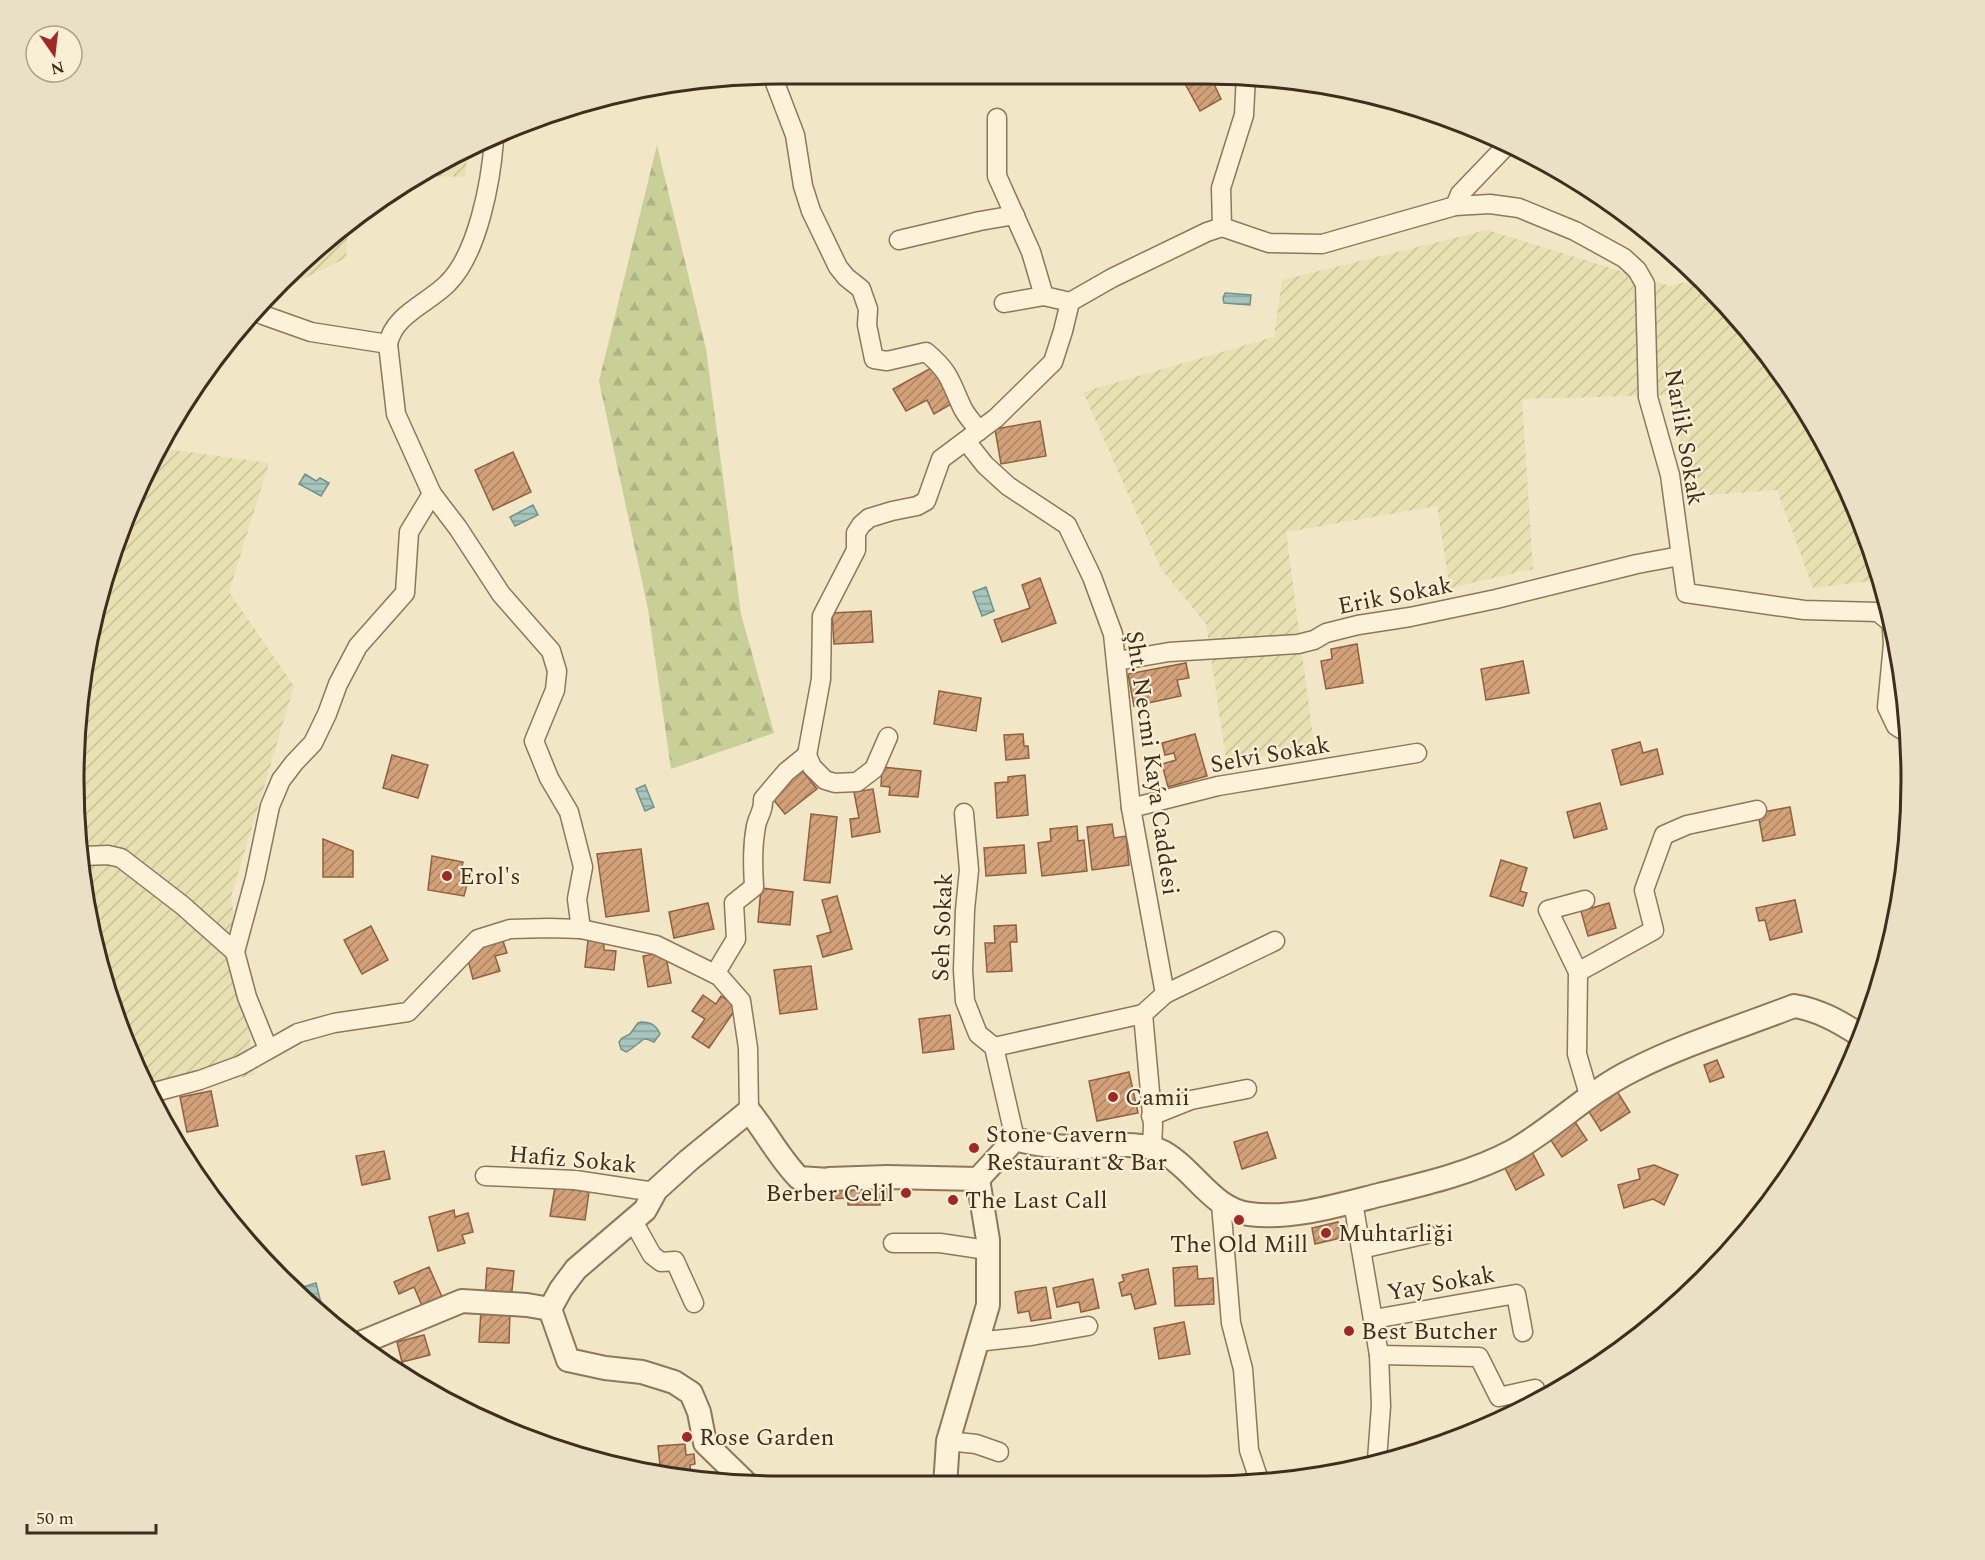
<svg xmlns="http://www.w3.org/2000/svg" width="1985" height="1560" viewBox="0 0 1985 1560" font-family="Spectral,serif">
<defs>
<pattern id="farmland-furrows" width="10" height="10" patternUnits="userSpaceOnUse" patternTransform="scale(1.5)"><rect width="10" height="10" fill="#e7e1b2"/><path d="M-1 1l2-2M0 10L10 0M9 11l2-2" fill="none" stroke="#c7c199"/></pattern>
<pattern id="forest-firs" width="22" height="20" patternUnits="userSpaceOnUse" patternTransform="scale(1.5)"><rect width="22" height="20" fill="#c8d098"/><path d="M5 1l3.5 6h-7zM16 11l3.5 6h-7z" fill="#adb383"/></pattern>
<pattern id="water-rules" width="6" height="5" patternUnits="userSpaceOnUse" patternTransform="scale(1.5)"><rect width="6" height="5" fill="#a7c4bd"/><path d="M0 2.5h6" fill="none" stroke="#89a099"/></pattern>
<pattern id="building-hatch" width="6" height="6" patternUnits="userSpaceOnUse" patternTransform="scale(1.5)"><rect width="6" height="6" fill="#d2a179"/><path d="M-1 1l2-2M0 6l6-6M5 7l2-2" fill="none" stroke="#ac8463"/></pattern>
</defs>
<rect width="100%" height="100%" fill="#f1e6c5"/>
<g fill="url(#farmland-furrows)">
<polygon points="468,151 465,177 417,176 426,168"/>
<polygon points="348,229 346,258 276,292 273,290 280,281"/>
<polygon points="1487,230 1669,286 1701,279 1736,314 1817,426 1874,553 1880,580 1813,588 1777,490 1694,496 1668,395 1522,399 1533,569 1450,588 1437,506 1286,532 1315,752 1226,759 1206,624 1161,569 1083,392 1274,337 1282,280"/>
<polygon points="159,448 269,463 229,592 294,686 231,897 255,1075 152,1094 98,963 74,780 97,597"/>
</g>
<polygon fill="url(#forest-firs)" points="657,145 706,349 741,614 774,733 671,769 648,609 599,381"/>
<g fill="url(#water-rules)" stroke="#6d948b" stroke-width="1.5">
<polygon points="1225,293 1251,295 1250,305 1224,303 1223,298"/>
<polygon points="305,474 316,481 320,478 329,483 321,496 299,484"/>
<polygon points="533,505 538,515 515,526 510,517"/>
<polygon points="986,587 994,611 982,616 973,592"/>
<polygon points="645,785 654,807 645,811 636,789"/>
<path d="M641,1022C651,1022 656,1025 660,1034L654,1042C651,1041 649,1039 645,1039C644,1038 631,1050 626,1052L621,1049L619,1042L622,1038L630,1034L638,1023Z"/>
<polygon points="316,1283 321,1303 312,1306 293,1290"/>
</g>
<g fill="url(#building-hatch)" stroke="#8f613e" stroke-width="1.5">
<polygon points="1188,75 1225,75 1227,78 1214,84 1221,99 1200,111 1182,78"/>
<polygon points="933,367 953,403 934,414 927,400 906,411 893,389"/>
<polygon points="1040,421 1046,456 1001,464 995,429"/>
<polygon points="513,452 531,492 493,510 475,470"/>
<polygon points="1040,578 1056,623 1002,642 994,620 1030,608 1022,585"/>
<polygon points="871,611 873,642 834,644 832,613"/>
<polygon points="1357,644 1363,683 1326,689 1321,661 1332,659 1331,649"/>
<polygon points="1523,661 1529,693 1486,700 1481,669"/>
<polygon points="1186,663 1189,678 1177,680 1181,696 1134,706 1128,674"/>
<polygon points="939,691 981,698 976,731 934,724"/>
<polygon points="1023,734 1024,746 1028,746 1029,758 1006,760 1004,735"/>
<polygon points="1195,734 1207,776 1168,787 1162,764 1176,760 1174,753 1165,755 1162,743"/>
<polygon points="1640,742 1643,753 1657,749 1663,774 1621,785 1612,750"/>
<polygon points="392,755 428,765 418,798 383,788"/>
<polygon points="882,767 921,771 918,797 889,795 890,787 881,786"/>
<polygon points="801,769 817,789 785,814 769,794"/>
<polygon points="1025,775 1028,815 997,818 995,783 1008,782 1008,777"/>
<polygon points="873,789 880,832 852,837 850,819 859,818 854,792"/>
<polygon points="1600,803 1607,829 1574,838 1567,812"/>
<polygon points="1790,807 1795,835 1763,841 1758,813"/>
<polygon points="811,814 837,817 830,883 804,880"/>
<polygon points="1112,824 1114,838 1126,836 1129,865 1092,870 1087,827"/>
<polygon points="1077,826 1078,841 1084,840 1087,871 1042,876 1038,843 1051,841 1050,829"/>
<polygon points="323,839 353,851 353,877 323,877"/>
<polygon points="1024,845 1026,873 986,876 984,848"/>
<polygon points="641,849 649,911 606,917 597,854"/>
<polygon points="432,856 463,862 460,875 469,877 464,896 428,890"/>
<polygon points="1501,860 1527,868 1520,891 1527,893 1523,906 1490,896"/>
<polygon points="761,888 793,892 790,925 758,922"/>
<polygon points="837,896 852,949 823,957 817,936 831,932 822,900"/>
<polygon points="1795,900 1802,932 1770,940 1765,920 1759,921 1756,908"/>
<polygon points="708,903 714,929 674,938 669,912"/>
<polygon points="1609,903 1616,928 1588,936 1581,911"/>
<polygon points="1016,925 1017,942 1010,942 1012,971 987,972 985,943 995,943 994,926"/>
<polygon points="371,926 388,960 362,974 344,940"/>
<polygon points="588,940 604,942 604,950 616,951 614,970 585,967"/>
<polygon points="503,941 507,953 495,956 500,971 473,979 466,952"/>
<polygon points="665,952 671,983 648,987 643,956"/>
<polygon points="811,966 817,1009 780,1014 774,970"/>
<polygon points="703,995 716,1004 721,996 737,1007 709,1048 692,1037 705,1019 692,1011"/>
<polygon points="950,1015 954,1049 923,1053 919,1019"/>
<polygon points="1717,1060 1724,1077 1710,1082 1704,1065"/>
<polygon points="1129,1072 1138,1113 1097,1121 1089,1081"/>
<polygon points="1615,1088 1630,1112 1601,1131 1586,1107"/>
<polygon points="211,1091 218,1126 187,1132 180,1097"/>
<polygon points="1575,1122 1587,1140 1562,1157 1550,1139"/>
<polygon points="1267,1132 1276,1158 1242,1169 1234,1142"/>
<polygon points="1530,1148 1544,1175 1516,1190 1502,1162"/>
<polygon points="384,1151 390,1179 362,1185 356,1156"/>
<polygon points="1654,1165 1678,1175 1664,1205 1653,1199 1624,1208 1618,1185 1640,1179 1638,1169"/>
<polygon points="887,1177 888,1198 880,1198 880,1205 848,1205 848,1198 830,1199 829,1179"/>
<polygon points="555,1187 589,1192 585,1220 550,1216"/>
<polygon points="454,1210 455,1217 468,1213 473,1232 462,1235 465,1243 438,1251 429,1217"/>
<polygon points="1338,1222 1341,1238 1315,1244 1312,1228"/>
<polygon points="1197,1266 1198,1279 1213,1278 1214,1304 1175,1306 1173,1268"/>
<polygon points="429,1267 443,1299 423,1308 414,1287 399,1294 394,1282"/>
<polygon points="487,1268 514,1271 511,1300 485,1297"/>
<polygon points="1148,1269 1156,1304 1135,1309 1131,1294 1122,1296 1119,1283 1124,1281 1122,1275"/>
<polygon points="1093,1279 1099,1308 1081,1312 1079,1302 1057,1307 1053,1288"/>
<polygon points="1046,1287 1051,1318 1031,1321 1029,1311 1018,1313 1015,1292"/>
<polygon points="481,1310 510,1311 509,1343 479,1342"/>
<polygon points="336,1315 340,1328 327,1318"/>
<polygon points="1184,1322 1190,1354 1159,1359 1154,1328"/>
<polygon points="424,1335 430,1355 402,1362 397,1342"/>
<polygon points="1560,1386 1561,1390 1545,1398 1543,1390"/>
<polygon points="685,1444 686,1455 694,1454 695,1464 690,1465 691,1478 661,1475 658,1446"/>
<polygon points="1308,1469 1310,1473 1260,1483 1257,1477"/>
<polygon points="811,1480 813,1486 791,1486"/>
</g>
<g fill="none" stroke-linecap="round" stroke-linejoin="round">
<defs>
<g id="minor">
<path d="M772,75L795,135L803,186L811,211L838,267L846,277L861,289L868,309L867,325L874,359L887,361L926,352C950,372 950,381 962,407C966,416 974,423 979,431"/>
<polyline points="997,118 997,176 1031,252 1044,296 1070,302"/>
<path d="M494,140C491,181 478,253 448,283C429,303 394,314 388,344L396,414L432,494L458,528L501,594L551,651L557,671L555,690L534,741L549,778L569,812L583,867L577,899L581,929"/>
<polyline points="1455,206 1460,194 1507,145"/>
<polyline points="1222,227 1269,243 1322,244 1455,206 1490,204 1519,208 1575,231 1624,258 1637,270 1645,284 1648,397 1670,475 1686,593 1804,610 1878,612 1890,622"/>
<polyline points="1222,227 1221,188 1244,115 1246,75"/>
<polyline points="899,240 980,221 1015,215"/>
<polyline points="1004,303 1044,296"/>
<polyline points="257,310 263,315 311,332 388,344"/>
<polyline points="966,441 985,465 1008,486 1067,525 1092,577 1113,634 1131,808 1165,994 1143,1014 1153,1125 1152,1148"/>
<polyline points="1892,630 1893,644 1887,707 1896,726 1907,733"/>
<polyline points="1117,661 1169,652 1298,644 1314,640 1326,633 1358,625 1410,617 1496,599 1637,564 1680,556"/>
<polyline points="888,737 874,769 857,782 835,783 825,780 812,767 807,755 821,679 822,616 856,550 856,533 861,525 869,518 892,511 917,506 926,501 941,459 996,418 1053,362 1063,331 1070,302 1112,278 1207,232 1222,227"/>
<polyline points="1131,808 1218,786 1417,753"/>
<polyline points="964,813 969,870 965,910 963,970 965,1001 978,1034 994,1047 1015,1139"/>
<polyline points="83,856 108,855 121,858 182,905 235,952"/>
<polyline points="1585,900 1548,910 1578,972 1577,1054 1589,1095"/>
<polyline points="1578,972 1654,930 1644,890 1664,835 1687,825 1757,810"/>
<path d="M715,974L736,939L734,903L754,887C753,866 752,847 756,826C758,815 764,812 763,799L786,772L807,755"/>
<polyline points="1165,994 1275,941"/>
<polyline points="994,1047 1143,1014"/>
<polyline points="268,1049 247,997 235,952 255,878 270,806 281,780 294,763 313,743 327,714 338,684 358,646 405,593 409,532 432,494"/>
<polyline points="151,1093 200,1080 241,1065 298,1033 334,1023 408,1012 478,939 510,929 549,928 581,929 656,945 719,976 741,1001 748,1048 749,1111"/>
<polyline points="1151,1116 1191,1100 1247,1089"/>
<polyline points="485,1176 575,1180 648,1191 656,1190"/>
<polyline points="1353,1202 1379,1355 1381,1406 1377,1460"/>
<polyline points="1221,1204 1231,1323 1243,1369 1249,1450 1260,1483"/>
<polyline points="633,1221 652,1255 661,1262 675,1261 694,1303"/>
<polyline points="893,1243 940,1243 987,1250"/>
<polyline points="1361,1249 1427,1234"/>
<polyline points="1374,1319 1516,1294 1523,1332"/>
<polyline points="977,1342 1031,1336 1088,1326"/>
<polyline points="1379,1355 1479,1357 1499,1397 1535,1389 1538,1401"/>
<polyline points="948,1441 976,1444 999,1452"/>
</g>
<g id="tertiary">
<path d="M978,1179L1015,1139C1035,1145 1056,1147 1078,1147C1102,1147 1142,1140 1163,1152C1195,1170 1212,1209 1249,1214C1290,1220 1340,1205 1379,1195C1424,1184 1472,1173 1513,1151C1555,1127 1588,1092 1633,1070C1684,1044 1740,1027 1794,1006C1819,1010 1838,1021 1860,1035"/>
<polyline points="358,1344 462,1301 527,1305 550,1309"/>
<path d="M746,1483L705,1443L699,1412L691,1393L674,1382L642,1372L605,1368L568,1360L550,1309L561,1289L576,1269L645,1210L656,1190L689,1160L749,1111C767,1133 779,1158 799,1178L829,1180V1179L887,1177L978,1179"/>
<polyline points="945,1486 948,1441 988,1305 988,1240 978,1179"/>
</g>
</defs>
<use href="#minor" stroke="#8e775a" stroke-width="21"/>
<use href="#tertiary" stroke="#8e775a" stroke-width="26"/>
<use href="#minor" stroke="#fbf2d9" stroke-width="18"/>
<use href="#tertiary" stroke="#fbf2d9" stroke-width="22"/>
</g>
<g fill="#a12925" stroke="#f8efd5" stroke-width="2">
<circle cx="447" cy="876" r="6"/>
<circle cx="1113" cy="1097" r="6"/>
<circle cx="974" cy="1148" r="6"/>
<circle cx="906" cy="1193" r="6"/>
<circle cx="953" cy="1200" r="6"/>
<circle cx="1239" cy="1220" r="6"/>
<circle cx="1326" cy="1233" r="6"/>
<circle cx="1349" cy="1331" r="6"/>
<circle cx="687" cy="1437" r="6"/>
</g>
<g text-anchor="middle" stroke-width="4.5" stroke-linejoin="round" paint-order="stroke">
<g font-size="24" fill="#3d2e1e" stroke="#f8efd5">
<text transform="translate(1685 437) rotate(80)" y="8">Narlik Sokak</text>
<text transform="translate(1395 595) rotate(-11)" y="8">Erik Sokak</text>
<text transform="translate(1270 754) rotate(-10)" y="8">Selvi Sokak</text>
<text transform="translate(1153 763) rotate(82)" y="8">Şht. Necmi Kaýa Caddesi</text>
<text transform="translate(942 927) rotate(-88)" y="8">Seh Sokak</text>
<text transform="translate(573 1159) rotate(5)" y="8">Hafiz Sokak</text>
<text transform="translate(1441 1283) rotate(-10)" y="8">Yay Sokak</text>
</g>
<g font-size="24" fill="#3d2e1e" stroke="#f8efd5" text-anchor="start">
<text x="459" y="884">Erol's</text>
<text x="1125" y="1105">Camii</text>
<text x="986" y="1142">Stone Cavern<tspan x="986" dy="28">Restaurant &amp; Bar</tspan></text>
<text x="894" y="1201" text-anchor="end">Berber Celil</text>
<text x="965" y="1208">The Last Call</text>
<text x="1338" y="1241">Muhtarliği</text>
<text x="1239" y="1252" text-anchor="middle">The Old Mill</text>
<text x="1361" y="1339">Best Butcher</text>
<text x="699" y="1445">Rose Garden</text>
</g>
</g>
<path d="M0 0H1985V1560H0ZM780 84H1205A696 696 0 0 1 1901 780V780A696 696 0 0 1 1205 1476H780A696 696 0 0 1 84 780V780A696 696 0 0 1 780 84Z" fill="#e9e0c6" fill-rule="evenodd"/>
<path fill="none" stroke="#3d2e1e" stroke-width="3" d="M780 84H1205A696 696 0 0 1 1901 780V780A696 696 0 0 1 1205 1476H780A696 696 0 0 1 84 780V780A696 696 0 0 1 780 84Z"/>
<g transform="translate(54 54) rotate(166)"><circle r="28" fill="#f8efd5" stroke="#ada28c" stroke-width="1.5"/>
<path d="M0-4.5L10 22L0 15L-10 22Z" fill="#a12925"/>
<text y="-9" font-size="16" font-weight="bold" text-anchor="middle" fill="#3d2e1e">N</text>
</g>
<path d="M27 1524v9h129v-9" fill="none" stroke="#3d2e1e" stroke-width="3"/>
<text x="36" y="1524" font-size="18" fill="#3d2e1e" stroke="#f8efd5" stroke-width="4.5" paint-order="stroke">50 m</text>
</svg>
